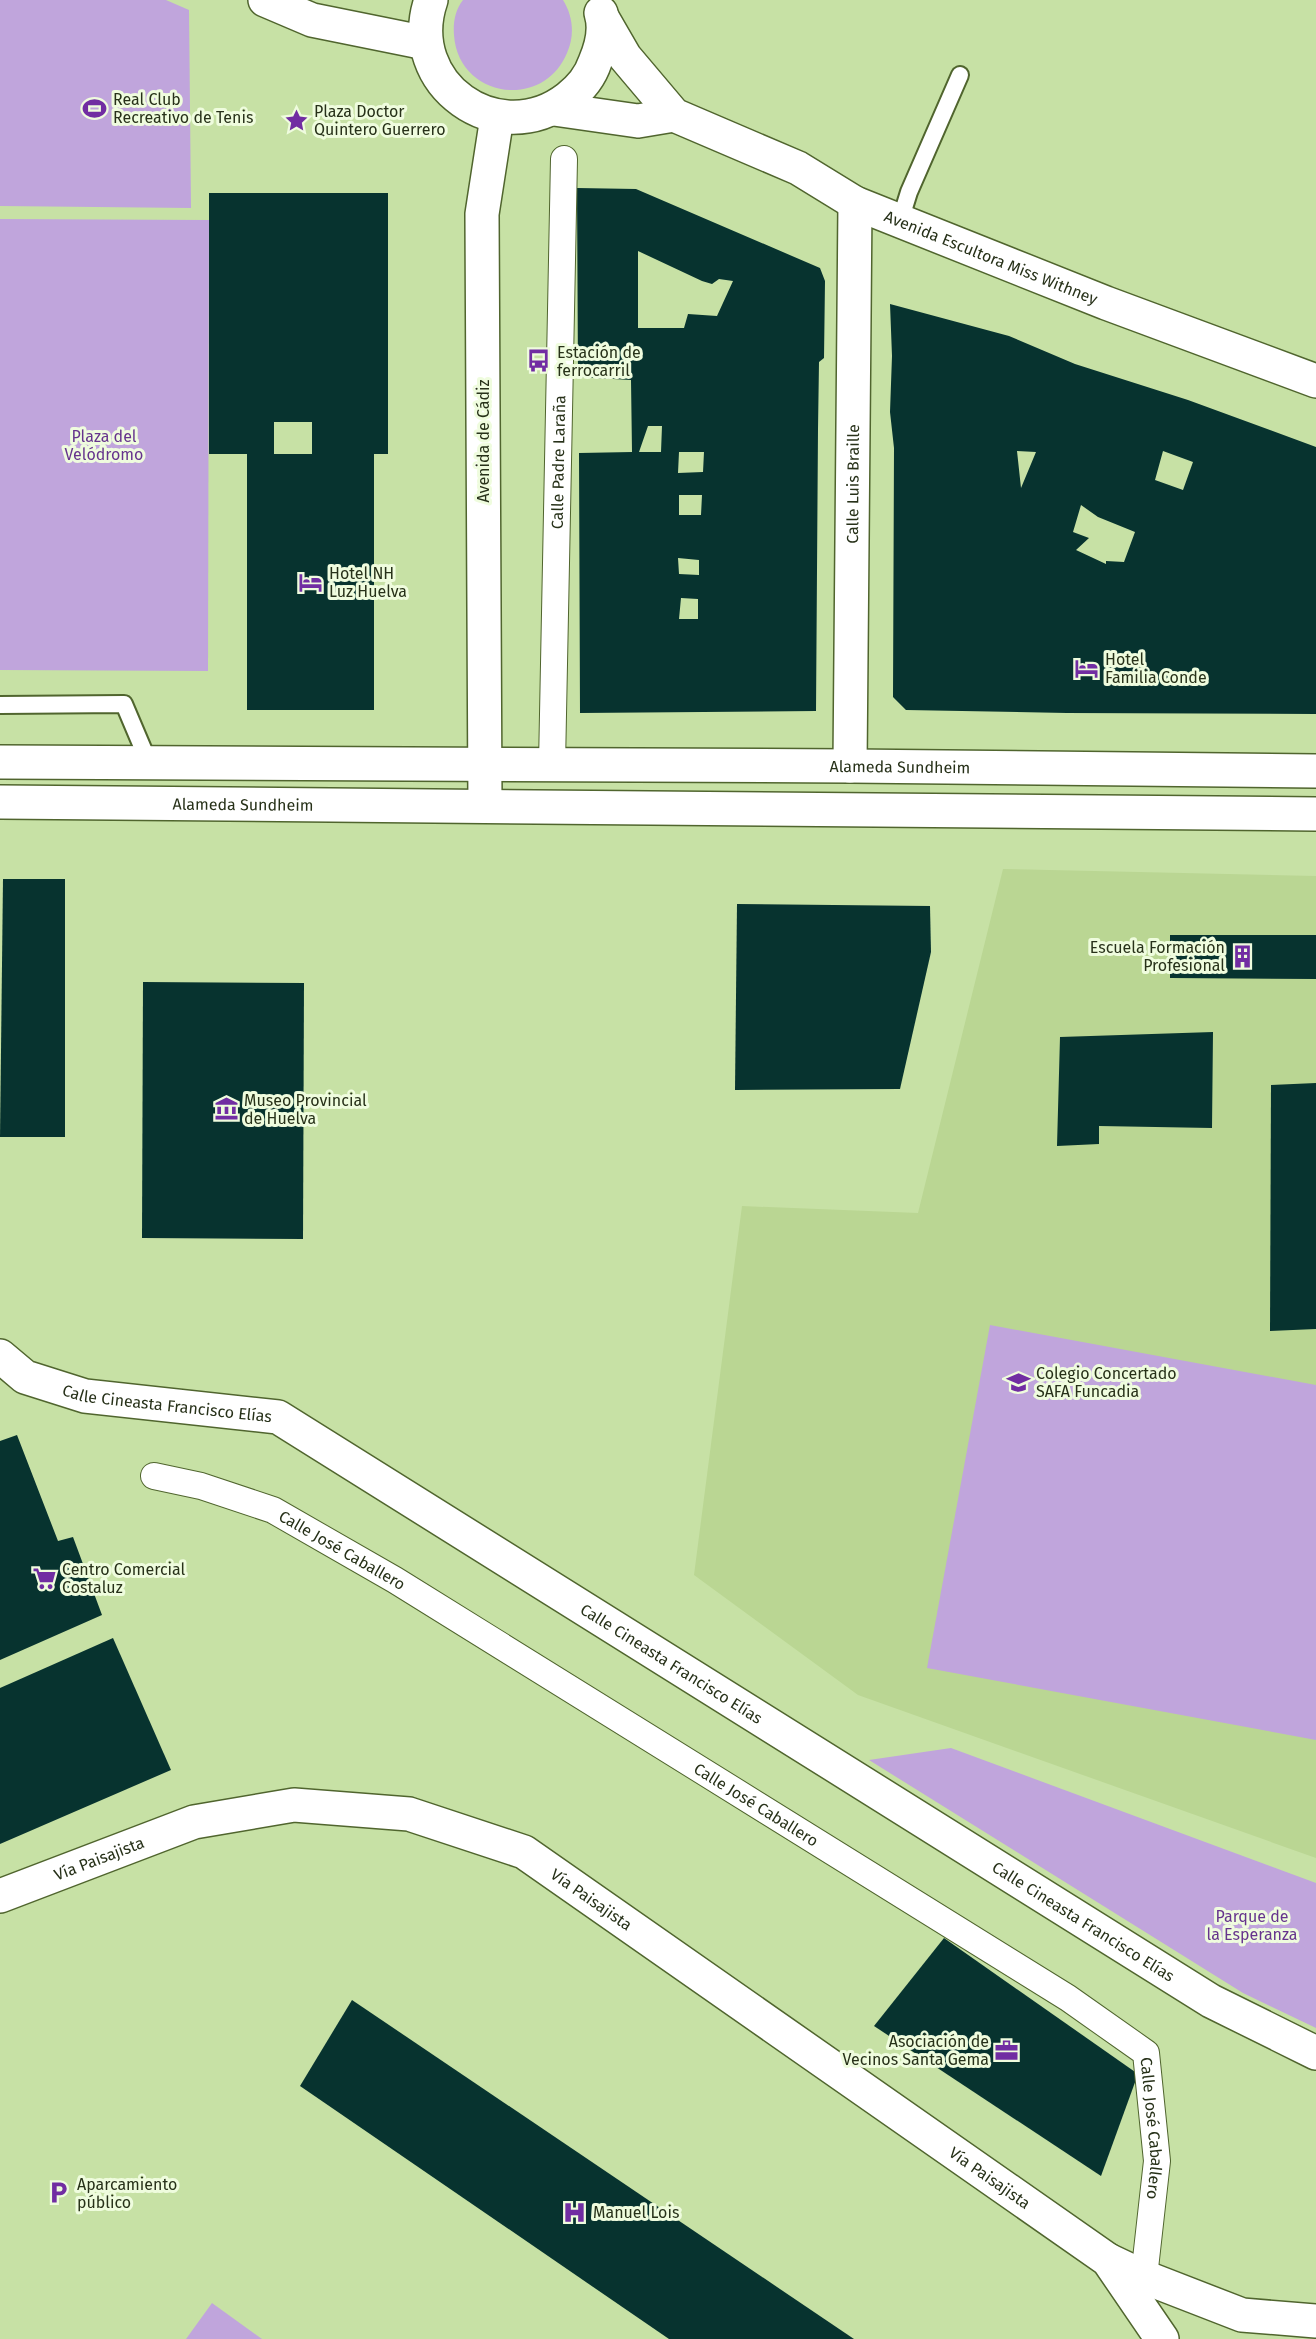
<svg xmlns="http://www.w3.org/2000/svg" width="1316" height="2339" viewBox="0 0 1316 2339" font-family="'Fira Sans',sans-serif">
<rect width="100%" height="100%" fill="#c7e1a5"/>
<polygon fill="#bad693" points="1003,869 1316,876 1316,1858 858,1695 694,1575 742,1206 918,1213"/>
<g fill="#c0a5dc">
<polygon points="0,0 166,0 189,10 191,208 0,206"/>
<path d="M463,0H563C573,16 575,35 567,53C543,111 458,98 454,35C453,23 455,10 463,0Z"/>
<polygon points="0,219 209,220 208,671 0,670"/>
<polygon points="990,1325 1316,1385 1316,1740 927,1668"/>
<polygon points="951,1748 1316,1883 1316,2028 1243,1993 869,1760"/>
<polygon points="212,2303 262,2339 186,2339"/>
</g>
<g fill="#07332f" fill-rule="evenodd">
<path d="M577,188L636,189L820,268L825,281L824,358L819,362L818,429L816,711L580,713L579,453L632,452L631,380L578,377ZM638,251L702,281L712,284L719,279L733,281L717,316L688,314L684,328H638ZM648,426H662L661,452H639ZM679,452H704L703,472L678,473ZM679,495H702L701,515H679ZM678,558L699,560V575L679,574ZM681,598L698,599V619H679Z"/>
<path d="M209,193H388V454H374V710H247V454H209ZM274,422H312V454H274Z"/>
<path d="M890,304L1009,336L1075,364L1188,400L1316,447V714L1067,713L906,710L893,697L894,448L890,412L892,356ZM1017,451L1036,452L1021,488ZM1163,451L1193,462L1183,490L1155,480ZM1081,505L1098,517L1135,532L1124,562L1106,561V564L1076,550L1089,538L1073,532Z"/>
<polygon points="3,879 65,879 65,1137 0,1137"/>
<polygon points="737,904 930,906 931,952 900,1089 735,1090"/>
<polygon points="1170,935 1316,935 1316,979 1170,978"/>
<polygon points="143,982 304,983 303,1239 142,1238"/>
<polygon points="1213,1032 1212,1128 1099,1126 1099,1144 1057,1146 1060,1037"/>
<polygon points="1316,1083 1316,1329 1270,1331 1271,1085"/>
<polygon points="17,1435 58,1541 73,1537 102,1615 0,1660 0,1441"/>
<polygon points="113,1638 171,1770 0,1844 0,1688"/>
<polygon points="944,1938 1138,2074 1101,2176 874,2026"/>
<polygon points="352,2000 854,2339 669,2339 300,2086"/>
</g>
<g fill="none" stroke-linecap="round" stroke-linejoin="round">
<defs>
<g id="service">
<polyline points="900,221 909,192 960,75"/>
<polyline points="0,705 124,704 149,763"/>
</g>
<g id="pedestrian">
<path id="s1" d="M552,765L564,159"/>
<path id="s2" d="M154,1476L201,1486L273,1510L395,1580L1068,1998L1146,2053L1157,2161L1144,2277"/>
</g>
<g id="minor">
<path id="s3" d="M850,766L855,203"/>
<path id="s4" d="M0,1356L25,1377L85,1396L278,1417L1211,2001L1316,2053"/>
<polyline points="1108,2260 1144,2277 1242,2315 1316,2321"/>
</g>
<g id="tertiary">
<polyline points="265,0 312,20 426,43"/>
<path d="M431,0C402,84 498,152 568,98C581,88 590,77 595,62C601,48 606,29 601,13"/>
<path id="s5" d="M603,19L625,57L674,115L798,168L855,203L1106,303L1316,381"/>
<polyline points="554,109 638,121 674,115"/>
<polyline points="485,806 482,214 497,117"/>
<path id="s6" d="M0,1896L194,1822L294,1805L409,1814L524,1852L1108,2260L1162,2339"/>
</g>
<g id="secondary">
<path id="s7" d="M0,762L850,766L1316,771"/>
<path id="s8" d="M0,802L1316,814"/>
</g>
</defs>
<use href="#service" stroke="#50652e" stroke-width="20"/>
<use href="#pedestrian" stroke="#50652e" stroke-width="28"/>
<use href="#minor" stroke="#50652e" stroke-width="36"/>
<use href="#tertiary" stroke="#50652e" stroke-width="36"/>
<use href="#secondary" stroke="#50652e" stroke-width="36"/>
<use href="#service" stroke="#fff" stroke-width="16"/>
<use href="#pedestrian" stroke="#fff" stroke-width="26"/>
<use href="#minor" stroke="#fff" stroke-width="33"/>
<use href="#tertiary" stroke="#fff" stroke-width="33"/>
<use href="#secondary" stroke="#fff" stroke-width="33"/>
</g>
<defs>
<symbol id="stadium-bare" viewBox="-9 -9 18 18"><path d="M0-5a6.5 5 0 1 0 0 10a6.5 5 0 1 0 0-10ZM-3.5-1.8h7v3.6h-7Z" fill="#712da2" stroke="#effcde" stroke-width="2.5" paint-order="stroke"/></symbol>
<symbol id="sight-bare" viewBox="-9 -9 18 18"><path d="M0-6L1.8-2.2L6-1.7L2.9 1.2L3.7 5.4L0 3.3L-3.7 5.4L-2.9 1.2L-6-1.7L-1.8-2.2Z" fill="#712da2" stroke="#effcde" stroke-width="2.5" paint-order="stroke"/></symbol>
<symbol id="bus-bare" viewBox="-9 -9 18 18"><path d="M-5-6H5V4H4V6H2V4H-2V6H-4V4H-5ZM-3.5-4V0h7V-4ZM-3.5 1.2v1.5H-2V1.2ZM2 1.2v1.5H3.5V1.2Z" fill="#712da2" stroke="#effcde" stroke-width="2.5" paint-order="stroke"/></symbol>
<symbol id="hotel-bare" viewBox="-9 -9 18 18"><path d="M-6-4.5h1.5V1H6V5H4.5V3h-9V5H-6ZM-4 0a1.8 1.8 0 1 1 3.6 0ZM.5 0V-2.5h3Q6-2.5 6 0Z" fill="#712da2" stroke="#effcde" stroke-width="2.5" paint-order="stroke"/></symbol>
<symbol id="building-bare" viewBox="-9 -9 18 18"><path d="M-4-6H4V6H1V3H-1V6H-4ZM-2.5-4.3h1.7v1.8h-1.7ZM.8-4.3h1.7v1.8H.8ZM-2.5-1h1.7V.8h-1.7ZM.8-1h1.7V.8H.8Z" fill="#712da2" stroke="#effcde" stroke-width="2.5" paint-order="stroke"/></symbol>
<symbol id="museum-bare" viewBox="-9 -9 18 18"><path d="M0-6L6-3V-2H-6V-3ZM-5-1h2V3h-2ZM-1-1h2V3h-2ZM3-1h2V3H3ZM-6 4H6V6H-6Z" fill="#712da2" stroke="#effcde" stroke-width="2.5" paint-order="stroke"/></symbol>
<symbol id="school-bare" viewBox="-9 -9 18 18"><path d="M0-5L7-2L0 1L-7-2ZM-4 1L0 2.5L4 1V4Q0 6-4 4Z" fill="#712da2" stroke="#effcde" stroke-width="2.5" paint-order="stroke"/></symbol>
<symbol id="supermarket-bare" viewBox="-9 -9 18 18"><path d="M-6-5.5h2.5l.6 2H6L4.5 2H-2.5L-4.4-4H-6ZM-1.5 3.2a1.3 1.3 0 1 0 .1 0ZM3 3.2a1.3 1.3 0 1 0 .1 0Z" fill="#712da2" stroke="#effcde" stroke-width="2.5" paint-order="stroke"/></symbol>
<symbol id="office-bare" viewBox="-9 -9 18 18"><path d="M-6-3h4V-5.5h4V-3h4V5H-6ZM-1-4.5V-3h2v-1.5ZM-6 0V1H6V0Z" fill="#712da2" stroke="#effcde" stroke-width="2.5" paint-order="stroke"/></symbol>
<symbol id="parking-bare" viewBox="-9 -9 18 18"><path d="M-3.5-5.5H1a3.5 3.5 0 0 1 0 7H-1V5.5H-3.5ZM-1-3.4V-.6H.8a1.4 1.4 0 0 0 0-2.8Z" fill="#712da2" stroke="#effcde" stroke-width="2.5" paint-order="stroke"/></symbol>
<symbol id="hospital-bare" viewBox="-9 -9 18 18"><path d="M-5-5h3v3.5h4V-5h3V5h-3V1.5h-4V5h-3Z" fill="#712da2" stroke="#effcde" stroke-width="2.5" paint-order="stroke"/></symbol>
</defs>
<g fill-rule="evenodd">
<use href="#stadium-bare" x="78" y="92" width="33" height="33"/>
<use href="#sight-bare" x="280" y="104" width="33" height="33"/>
<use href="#bus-bare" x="522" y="344" width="33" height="33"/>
<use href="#hotel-bare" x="294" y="566" width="33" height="33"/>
<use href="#hotel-bare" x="1070" y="652" width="33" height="33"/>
<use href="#building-bare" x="1226" y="940" width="33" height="33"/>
<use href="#museum-bare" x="210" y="1092" width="33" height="33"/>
<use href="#school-bare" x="1002" y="1366" width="33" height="33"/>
<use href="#supermarket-bare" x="28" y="1562" width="33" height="33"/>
<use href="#office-bare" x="990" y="2034" width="33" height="33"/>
<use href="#parking-bare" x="42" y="2176" width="33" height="33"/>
<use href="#hospital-bare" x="558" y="2196" width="33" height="33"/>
</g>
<g text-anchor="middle" stroke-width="6" stroke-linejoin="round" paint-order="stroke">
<g font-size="16" fill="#273119" stroke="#effcde" text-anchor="start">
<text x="113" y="105">Real Club<tspan x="113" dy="18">Recreativo de Tenis</tspan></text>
<text x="314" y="117">Plaza Doctor<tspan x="314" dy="18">Quintero Guerrero</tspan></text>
<text x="557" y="358">Estación de<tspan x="557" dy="18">ferrocarril</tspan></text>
<text x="329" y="579">Hotel NH<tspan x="329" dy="18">Luz Huelva</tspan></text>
<text x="1105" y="665">Hotel<tspan x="1105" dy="18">Familia Conde</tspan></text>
<text x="1225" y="953" text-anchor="end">Escuela Formación<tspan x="1225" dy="18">Profesional</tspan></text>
<text x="244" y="1106">Museo Provincial<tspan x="244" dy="18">de Huelva</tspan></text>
<text x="1036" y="1379">Colegio Concertado<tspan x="1036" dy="18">SAFA Funcadia</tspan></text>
<text x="62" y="1575">Centro Comercial<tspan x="62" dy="18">Costaluz</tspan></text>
<text x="989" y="2047" text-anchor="end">Asociación de<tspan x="989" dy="18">Vecinos Santa Gema</tspan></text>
<text x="77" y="2190">Aparcamiento<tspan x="77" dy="18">público</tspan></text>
<text x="593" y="2218">Manuel Lois</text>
</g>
<g font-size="16" fill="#273119" stroke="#effcde">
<text dy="6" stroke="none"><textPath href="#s5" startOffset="468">Avenida Escultora Miss Withney</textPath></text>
<text transform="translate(483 441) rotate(-90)" y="6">Avenida de Cádiz</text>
<text dy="6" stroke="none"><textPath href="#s1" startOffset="303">Calle Padre Laraña</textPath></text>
<text dy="6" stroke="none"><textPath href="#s3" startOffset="282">Calle Luis Braille</textPath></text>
<text dy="6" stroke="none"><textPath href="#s7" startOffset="900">Alameda Sundheim</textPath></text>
<text dy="6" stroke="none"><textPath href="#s8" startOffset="243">Alameda Sundheim</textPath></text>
<text dy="6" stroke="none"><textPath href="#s4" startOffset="178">Calle Cineasta Francisco Elías</textPath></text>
<text dy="6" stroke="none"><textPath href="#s2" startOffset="204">Calle José Caballero</textPath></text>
<text dy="6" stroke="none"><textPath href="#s4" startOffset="754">Calle Cineasta Francisco Elías</textPath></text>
<text dy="6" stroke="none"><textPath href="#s2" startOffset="690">Calle José Caballero</textPath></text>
<text dy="6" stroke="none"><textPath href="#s6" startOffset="106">Vía Paisajista</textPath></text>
<text dy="6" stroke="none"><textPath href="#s6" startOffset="628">Vía Paisajista</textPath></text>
<text dy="6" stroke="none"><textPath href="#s4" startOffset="1240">Calle Cineasta Francisco Elías</textPath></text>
<text dy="6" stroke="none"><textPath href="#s2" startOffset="1228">Calle José Caballero</textPath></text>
<text dy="6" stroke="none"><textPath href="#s6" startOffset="1114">Vía Paisajista</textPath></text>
</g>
<g font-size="16" fill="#66348d" stroke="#effcde">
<text x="104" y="442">Plaza del<tspan x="104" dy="18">Velódromo</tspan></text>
<text x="1252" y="1922">Parque de<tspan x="1252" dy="18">la Esperanza</tspan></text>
</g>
</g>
</svg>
